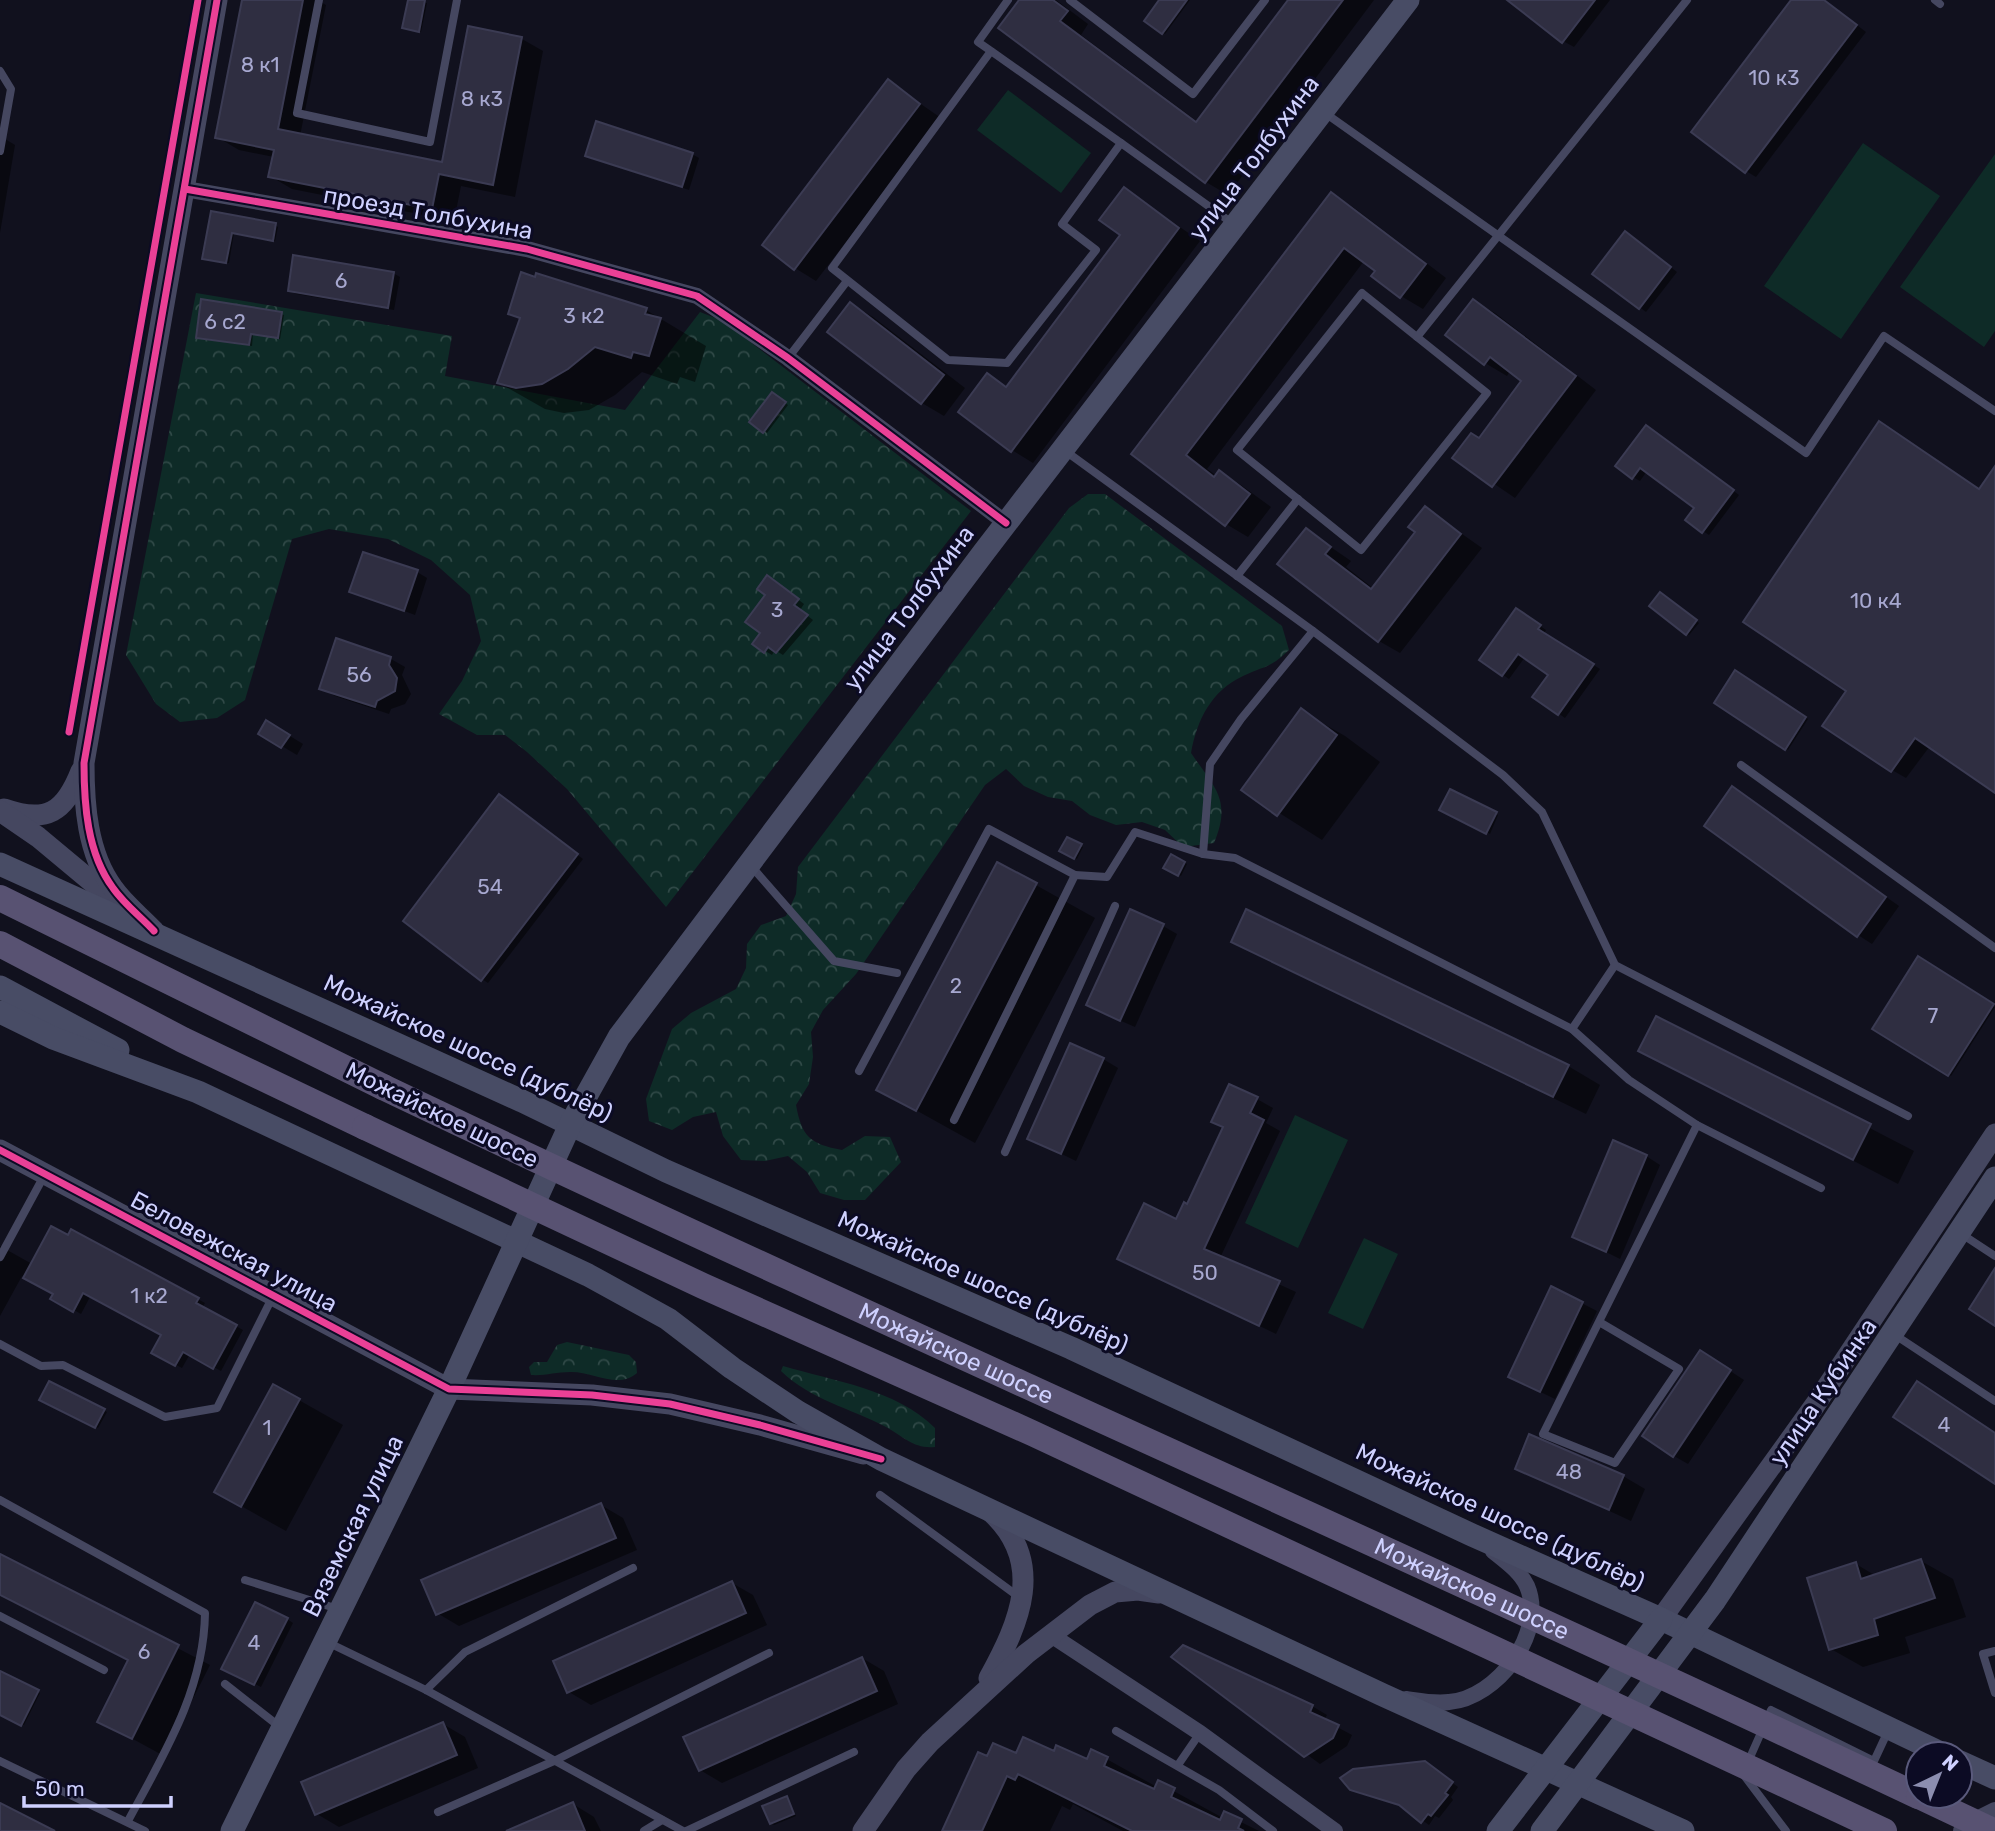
<svg xmlns="http://www.w3.org/2000/svg" width="1995" height="1831" viewBox="0 0 1995 1831" font-family="Rubik,sans-serif">
<defs>
<pattern id="forest-crowns" width="20" height="18" patternUnits="userSpaceOnUse" patternTransform="scale(1.75)"><rect width="20" height="18" fill="#0e2b27"/><path d="M2 6a3 3 0 1 1 6 0M12 15a3 3 0 1 1 6 0" fill="none" stroke="#304947"/></pattern>
</defs>
<rect width="100%" height="100%" fill="#11111e"/>
<g fill="url(#forest-crowns)">
<polygon points="196,293 452,336 445,376 625,410 700,312 723,321 971,511 666,907 567,789 527,752 505,735 477,735 439,714 462,681 481,641 470,595 431,560 388,539 329,529 292,539 245,700 217,718 180,722 156,704 126,655"/>
<path d="M1088,494H1105L1282,626L1289,650C1269,669 1266,665 1243,676C1211,691 1197,720 1191,753C1215,788 1232,800 1214,843L1183,847L1165,830L1142,822L1116,825L1090,815L1072,801L1048,797L1024,786L1006,769L985,785L856,974L823,1010L811,1032L813,1057L809,1084L796,1105C802,1137 810,1144 842,1150L865,1136L890,1137L901,1162L865,1200H844L820,1193L807,1172L788,1156L765,1161L741,1160L723,1136L716,1112L693,1117L672,1130L649,1121L646,1099L672,1029L691,1013L736,989L746,968L747,944L761,925L786,916L796,894L798,867L1069,508Z"/>
<path d="M567,1342L629,1355L636,1362L637,1373C618,1390 592,1371 570,1372C556,1372 544,1376 531,1375L529,1367L534,1362H547L557,1345Z"/>
<path d="M783,1366C833,1381 896,1389 935,1428V1447C914,1449 904,1437 886,1427C850,1408 811,1400 781,1371Z"/>
</g>
<g fill="#0e2b27">
<polygon points="1008,90 1091,153 1061,193 977,130"/>
<polygon points="1863,143 1940,196 1841,339 1764,286"/>
<polygon points="1995,154 1995,331 1984,347 1900,287"/>
<polygon points="1295,1115 1348,1140 1298,1248 1245,1223"/>
<polygon points="1364,1238 1398,1254 1363,1329 1328,1313"/>
</g>
<g fill="#0007">
<polygon points="244,0 317,0 326,5 300,136 443,164 522,39 543,51 515,197 461,186 454,221 292,189 270,176 274,157 239,150 217,137"/>
<polygon points="410,0 427,3 421,32 407,29"/>
<polygon points="1021,0 1056,0 1088,24 1081,35 1198,122 1290,0 1374,0 1228,195 1206,182 1001,28"/>
<polygon points="1162,0 1190,0 1165,34 1147,21"/>
<polygon points="1525,0 1610,0 1574,47 1563,41"/>
<polygon points="1794,0 1824,0 1866,32 1756,177 1746,171"/>
<polygon points="889,82 941,118 816,281 795,268"/>
<polygon points="0,136 15,145 0,233"/>
<polygon points="692,154 699,158 689,190 587,155"/>
<polygon points="1125,189 1200,241 1033,463 1012,450 987,375 1008,387 1122,235"/>
<polygon points="1332,194 1353,207 1446,278 1423,309 1401,296 1364,261 1207,469 1217,476 1220,472 1241,485 1271,507 1248,537 1226,524 1134,454"/>
<polygon points="213,213 275,225 278,227 275,241 234,233 229,263 207,259"/>
<polygon points="1632,237 1677,272 1646,312 1595,273"/>
<polygon points="393,273 400,277 394,310 296,294 289,290"/>
<polygon points="1473,301 1495,313 1596,390 1515,498 1455,457 1480,440 1524,381 1510,371 1507,376 1485,363"/>
<polygon points="851,304 873,317 965,388 944,416 922,403 830,332"/>
<polygon points="646,310 706,346 695,382 680,377 677,384 642,372 615,395 589,410 564,413 545,409 499,383 522,320 510,313"/>
<polygon points="281,314 284,315 280,339 253,334 252,346 200,338"/>
<polygon points="772,394 788,405 767,433 752,422"/>
<polygon points="1653,431 1739,495 1709,535 1703,531 1696,508 1647,471 1640,481 1633,477"/>
<polygon points="1893,431 1980,489 1995,469 1995,791 1930,746 1906,778 1892,770 1849,691"/>
<polygon points="1425,508 1482,548 1400,653 1379,641 1306,530 1351,561 1346,567 1374,589 1418,532"/>
<polygon points="417,572 427,578 415,615 352,591"/>
<polygon points="774,581 804,604 800,610 813,620 783,655 775,650 772,655 754,644 762,633 767,594"/>
<polygon points="1663,596 1699,623 1689,635 1687,634"/>
<polygon points="1523,614 1546,630 1544,634 1600,669 1565,718 1534,696 1550,675 1525,657 1509,679 1481,660"/>
<polygon points="391,659 405,667 402,675 411,694 405,704 391,709 389,714 335,696 321,688"/>
<polygon points="1736,672 1808,719 1788,750 1716,702"/>
<polygon points="1301,711 1345,736 1380,762 1322,840 1243,790"/>
<polygon points="267,722 303,744 297,755 260,733"/>
<polygon points="1733,789 1899,906 1872,944 1858,935"/>
<polygon points="1451,792 1498,815 1490,834 1442,810"/>
<polygon points="506,800 583,859 488,983 482,979"/>
<polygon points="1068,839 1083,847 1077,859 1062,851"/>
<polygon points="1172,856 1187,864 1181,876 1166,867"/>
<polygon points="998,864 1095,918 975,1143 878,1089"/>
<polygon points="1163,926 1177,934 1135,1027 1103,1013"/>
<polygon points="1233,941 1568,1066 1600,1085 1586,1114 1265,959"/>
<polygon points="1919,959 1995,1007 1951,1076 1875,1028"/>
<polygon points="1657,1018 1914,1151 1898,1184 1641,1050"/>
<polygon points="1103,1059 1118,1068 1076,1161 1029,1138"/>
<polygon points="1257,1099 1273,1108 1266,1123 1280,1131 1220,1258 1296,1292 1276,1334 1119,1258 1177,1221"/>
<polygon points="1646,1156 1660,1165 1620,1259 1574,1236"/>
<polygon points="72,1231 205,1303 202,1308 243,1330 221,1371 190,1354 182,1368 153,1353 163,1334 91,1295 81,1314 53,1298 55,1294 22,1276 0,1316 0,1246 32,1264 68,1238"/>
<polygon points="1552,1288 1597,1311 1555,1399 1524,1384"/>
<polygon points="1715,1361 1744,1380 1688,1464 1674,1456"/>
<polygon points="50,1383 107,1412 98,1428 42,1400"/>
<polygon points="274,1386 343,1425 286,1531 216,1492"/>
<polygon points="1517,1468 1623,1476 1645,1489 1631,1521"/>
<polygon points="601,1505 623,1518 637,1550 459,1626 437,1613"/>
<polygon points="0,1556 210,1665 164,1756 100,1721 130,1661 0,1596"/>
<polygon points="1921,1561 1953,1579 1966,1617 1905,1637 1910,1653 1863,1667 1831,1649 1856,1564 1876,1576"/>
<polygon points="732,1583 753,1595 767,1625 591,1705 569,1692"/>
<polygon points="287,1619 293,1623 261,1687 230,1672"/>
<polygon points="1174,1657 1312,1706 1327,1715 1324,1720 1352,1735 1347,1746 1320,1764"/>
<polygon points="862,1658 884,1671 898,1704 722,1783 700,1770"/>
<polygon points="0,1672 40,1693 24,1725 0,1713"/>
<polygon points="443,1724 465,1737 478,1768 339,1827 317,1814"/>
<polygon points="1092,1751 1157,1787 1159,1783 1223,1818 1225,1814 1259,1831 1123,1831 1073,1804 1070,1810 1062,1806 1050,1831 944,1831 988,1758 1054,1753 1087,1762"/>
<polygon points="1432,1768 1458,1787 1451,1797 1453,1800 1439,1818 1435,1816 1429,1825 1404,1807 1351,1788"/>
<polygon points="786,1798 796,1816 774,1825 771,1823"/>
<polygon points="573,1804 594,1817 601,1831 510,1831"/>
</g>
<g fill="#2f2e41" stroke="#3b3b53" stroke-width="2">
<polygon points="242,0 303,0 278,129 442,162 468,26 522,37 493,185 439,174 432,209 268,177 274,150 215,138"/>
<polygon points="408,0 425,0 419,32 402,28"/>
<polygon points="1019,0 1053,0 1068,11 1060,21 1196,122 1288,0 1343,0 1205,183 998,28"/>
<polygon points="1159,0 1187,0 1162,34 1144,21"/>
<polygon points="1507,0 1595,0 1562,43"/>
<polygon points="1791,0 1824,0 1857,25 1745,173 1691,132"/>
<polygon points="888,79 920,104 794,270 762,245"/>
<polygon points="596,121 693,153 682,187 585,156"/>
<polygon points="1124,187 1179,228 1011,452 958,412 987,373 1006,387 1120,235 1099,220"/>
<polygon points="1331,192 1426,264 1400,298 1371,276 1375,271 1344,248 1186,455 1214,477 1219,470 1250,494 1225,526 1131,454"/>
<polygon points="211,211 276,223 273,241 232,233 226,263 202,259"/>
<polygon points="1625,231 1671,267 1639,309 1592,274"/>
<polygon points="293,255 394,272 388,308 288,291"/>
<polygon points="521,272 535,277 536,273 647,308 645,314 661,318 649,356 633,352 631,358 595,347 568,369 542,384 516,388 497,383 520,318 508,314"/>
<polygon points="201,299 282,312 278,338 251,334 249,345 196,338"/>
<polygon points="1473,299 1576,376 1492,487 1452,458 1471,433 1479,438 1521,381 1490,357 1484,365 1445,335"/>
<polygon points="850,302 944,375 921,404 827,332"/>
<polygon points="772,392 786,402 763,433 749,422"/>
<polygon points="1879,421 1979,489 1995,466 1995,793 1915,738 1891,772 1822,726 1846,691 1743,622"/>
<polygon points="1646,425 1734,490 1702,533 1685,520 1694,508 1640,468 1632,479 1615,466"/>
<polygon points="1425,506 1461,534 1378,642 1277,564 1306,528 1331,547 1325,554 1371,589 1415,532 1408,527"/>
<polygon points="363,552 418,570 404,611 349,592"/>
<polygon points="767,575 799,599 794,605 808,615 776,653 768,647 764,653 752,644 760,633 745,622 765,595 757,589"/>
<polygon points="1660,592 1697,620 1686,635 1649,606"/>
<polygon points="1516,608 1541,625 1538,629 1594,664 1558,715 1532,697 1548,675 1518,654 1502,676 1479,660"/>
<polygon points="336,638 391,657 389,665 397,678 395,691 377,701 375,707 319,689"/>
<polygon points="1735,670 1806,717 1785,750 1714,703"/>
<polygon points="1301,708 1337,735 1277,816 1241,790"/>
<polygon points="266,720 290,735 281,748 258,734"/>
<polygon points="1732,786 1886,897 1857,937 1704,826"/>
<polygon points="1450,789 1497,812 1486,834 1439,810"/>
<polygon points="499,794 578,854 481,981 403,921"/>
<polygon points="1067,837 1082,844 1074,859 1059,851"/>
<polygon points="1171,854 1185,862 1178,876 1163,868"/>
<polygon points="997,862 1037,883 916,1111 876,1090"/>
<polygon points="1130,909 1164,924 1120,1021 1086,1005"/>
<polygon points="1246,909 1569,1065 1553,1097 1231,942"/>
<polygon points="1918,956 1994,1004 1948,1076 1872,1029"/>
<polygon points="1656,1016 1871,1124 1853,1160 1638,1051"/>
<polygon points="1070,1043 1104,1058 1061,1154 1027,1139"/>
<polygon points="1229,1084 1258,1097 1250,1113 1264,1120 1204,1249 1280,1281 1259,1326 1117,1259 1144,1203 1176,1219 1184,1202 1187,1204 1223,1127 1211,1122"/>
<polygon points="1613,1140 1647,1155 1606,1252 1572,1237"/>
<polygon points="51,1226 68,1235 71,1229 199,1298 196,1303 237,1325 213,1369 183,1352 175,1366 151,1353 161,1335 83,1293 73,1312 50,1299 53,1294 23,1278"/>
<polygon points="1995,1268 1995,1326 1969,1309"/>
<polygon points="1551,1286 1583,1302 1540,1392 1508,1377"/>
<polygon points="1700,1350 1731,1370 1673,1457 1642,1436"/>
<polygon points="49,1381 105,1409 95,1428 39,1400"/>
<polygon points="1917,1381 1995,1433 1995,1484 1893,1417"/>
<polygon points="273,1384 300,1399 241,1507 214,1492"/>
<polygon points="1529,1434 1624,1475 1609,1510 1515,1469"/>
<polygon points="601,1503 616,1538 436,1615 421,1580"/>
<polygon points="0,1554 179,1645 132,1739 97,1722 128,1660 0,1595"/>
<polygon points="1921,1559 1935,1598 1874,1619 1878,1635 1829,1650 1807,1578 1856,1562 1861,1579"/>
<polygon points="732,1581 746,1613 567,1693 553,1661"/>
<polygon points="255,1602 288,1618 254,1685 221,1669"/>
<polygon points="1183,1645 1313,1705 1310,1712 1339,1725 1333,1738 1304,1757 1171,1657"/>
<polygon points="862,1657 877,1691 699,1771 683,1737"/>
<polygon points="0,1671 39,1690 21,1726 0,1715"/>
<polygon points="443,1722 457,1755 315,1815 301,1782"/>
<polygon points="1023,1737 1054,1751 1056,1745 1087,1759 1091,1749 1108,1757 1104,1766 1154,1789 1158,1780 1175,1788 1171,1797 1220,1820 1224,1811 1242,1819 1238,1828 1244,1831 1132,1831 1018,1774 1015,1780 1007,1776 982,1831 942,1831 978,1752 987,1756 993,1743 1016,1753"/>
<polygon points="1425,1761 1453,1782 1445,1793 1448,1795 1431,1816 1428,1814 1421,1823 1399,1805 1350,1790 1340,1778 1353,1769"/>
<polygon points="787,1796 794,1814 770,1824 762,1806"/>
<polygon points="573,1802 585,1831 506,1831"/>
<polygon points="0,1803 55,1831 0,1831"/>
</g>
<g fill="none" stroke-linecap="round" stroke-linejoin="round">
<g stroke="#454760" stroke-width="8">
<polyline points="319,0 297,113 430,142 457,0"/>
<polyline points="1070,0 1193,94 1265,0"/>
<polyline points="1935,0 1940,4"/>
<polyline points="991,51 1121,143 1062,224 1096,250 1007,363 948,360 832,268 991,51 978,42 1008,0"/>
<polyline points="0,71 11,89 0,151"/>
<polyline points="1325,113 1806,453 1884,336 1995,411"/>
<polyline points="1121,143 1232,223"/>
<polygon points="1362,293 1487,393 1361,550 1237,450"/>
<polyline points="1417,337 1687,0"/>
<polyline points="788,358 847,281"/>
<polyline points="1064,450 1313,631 1503,775 1542,812 1615,965 1908,1116"/>
<polyline points="1237,576 1298,499"/>
<polyline points="1313,631 1241,719 1210,764 1203,854 1235,858 1572,1029"/>
<polyline points="1741,765 1995,948"/>
<polyline points="752,867 834,961 897,973"/>
<polyline points="1615,965 1572,1029 1629,1080 1697,1125 1821,1188"/>
<polyline points="859,1071 989,829 1075,875"/>
<polyline points="954,1120 1075,875 1107,877 1135,832 1203,854"/>
<polyline points="1005,1152 1115,906"/>
<polyline points="1960,1233 1995,1256"/>
<polyline points="0,1257 45,1174"/>
<polyline points="1601,1323 1679,1369 1615,1463 1543,1434 1697,1125"/>
<polyline points="1895,1335 1995,1401"/>
<polyline points="0,1344 41,1366 63,1365 165,1417 217,1408 273,1296"/>
<polyline points="880,1495 1019,1597"/>
<path d="M0,1500L205,1613C204,1690 164,1754 128,1821"/>
<polyline points="245,1580 338,1609"/>
<polyline points="0,1616 104,1670"/>
<polyline points="327,1642 426,1690 683,1831"/>
<polyline points="1995,1651 1983,1654 1995,1693"/>
<polyline points="225,1684 280,1727"/>
<polyline points="426,1690 465,1652 633,1568"/>
<polyline points="1116,1731 1219,1790 1273,1831"/>
<polyline points="0,1761 145,1831"/>
<polyline points="1748,1762 1771,1710 1874,1761 1888,1731"/>
<polyline points="1178,1765 1200,1733"/>
<polyline points="1743,1774 1786,1831"/>
<polyline points="438,1812 554,1761 769,1653"/>
<polyline points="644,1831 662,1820"/>
<polyline points="686,1831 854,1752"/>
</g>
<g stroke="#454760" stroke-width="16">
<polyline points="185,189 527,249 697,296 788,358 1006,523"/>
<polyline points="1051,1635 1200,1733 1335,1831"/>
<path d="M1406,1699C1420,1701 1435,1704 1449,1702C1497,1698 1547,1633 1527,1586C1520,1571 1505,1561 1493,1551"/>
<polyline points="1961,1831 1969,1823 1995,1810"/>
</g>
<g stroke="#454760" stroke-width="21">
<path d="M4,809C47,824 65,812 81,771"/>
<polyline points="0,811 38,837 116,902"/>
<path d="M154,931C141,917 124,904 113,888C87,853 84,804 84,763L217,0"/>
<polyline points="0,1150 449,1389 592,1395 670,1404 760,1425 863,1454"/>
<polyline points="1661,1619 1815,1405 1995,1134"/>
<path d="M989,1678C1020,1622 1046,1562 991,1512"/>
<polyline points="863,1831 906,1769 930,1742 1026,1654 1090,1605 1115,1592 1138,1590 1159,1593"/>
</g>
<g stroke="#484c65" stroke-width="23">
<polyline points="0,864 522,1101 666,1171 1071,1348 1472,1535 1661,1619 1943,1754"/>
<polyline points="0,987 118,1050"/>
<polyline points="0,1012 53,1038 198,1092 588,1275 668,1319 732,1368 798,1412 881,1459 1383,1695 1683,1831"/>
<polyline points="1960,1762 1995,1778"/>
<polyline points="232,1831 449,1389 570,1125 619,1037 984,552 1408,0"/>
<polyline points="1498,1831 1661,1619"/>
<polyline points="1542,1831 1715,1600 1995,1178"/>
</g>
<g stroke="#585272" stroke-width="26">
<polyline points="0,898 383,1087"/>
<polyline points="0,944 183,1040 365,1127"/>
</g>
<g stroke="#585272" stroke-width="26">
<path id="s1" d="M383,1087C892,1330 1408,1555 1918,1796"/>
<polyline points="365,1127 703,1286 1032,1433 1884,1831"/>
<polyline points="1919,1796 1993,1831"/>
</g>
<defs>
<g id="cycleway">
<polyline points="185,189 527,249 697,296 788,358 1006,523"/>
<polyline points="69,732 198,0"/>
<path d="M154,931C141,917 124,904 113,888C87,853 84,804 84,763L217,0"/>
<polyline points="0,1150 449,1389 592,1395 670,1404 760,1425 881,1459"/>
</g>
</defs>
<use href="#cycleway" stroke="#0c0b24" stroke-width="11"/>
<use href="#cycleway" stroke="#ea4096" stroke-width="7"/>
</g>
<g text-anchor="middle" stroke-width="6" stroke-linejoin="round" paint-order="stroke">
<g font-size="21" fill="#a7a8d0">
<text x="260" y="72">8 к1</text>
<text x="1774" y="85">10 к3</text>
<text x="482" y="106">8 к3</text>
<text x="341" y="288">6</text>
<text x="584" y="323">3 к2</text>
<text x="225" y="329">6 с2</text>
<text x="1876" y="608">10 к4</text>
<text x="777" y="617">3</text>
<text x="359" y="682">56</text>
<text x="490" y="894">54</text>
<text x="956" y="993">2</text>
<text x="1933" y="1023">7</text>
<text x="1205" y="1280">50</text>
<text x="149" y="1303">1 к2</text>
<text x="1944" y="1432">4</text>
<text x="267" y="1435">1</text>
<text x="1569" y="1479">48</text>
<text x="254" y="1650">4</text>
<text x="144" y="1659">6</text>
</g>
<g font-size="24" fill="#cfd1ff" stroke="#0c0b24">
<text transform="translate(1254 158) rotate(-53)" y="8">улица Толбухина</text>
<text transform="translate(428 213) rotate(10)" y="8">проезд Толбухина</text>
<text transform="translate(909 608) rotate(-53)" y="8">улица Толбухина</text>
<text transform="translate(468 1048) rotate(25)" y="8">Можайское шоссе (дублёр)</text>
<text transform="translate(442 1115) rotate(26)" y="8">Можайское шоссе</text>
<text transform="translate(234 1252) rotate(28)" y="8">Беловежская улица</text>
<text transform="translate(983 1282) rotate(24)" y="8">Можайское шоссе (дублёр)</text>
<text dy="8" stroke="none"><textPath href="#s1" startOffset="632">Можайское шоссе</textPath></text>
<text transform="translate(1823 1392) rotate(-56)" y="8">улица Кубинка</text>
<text transform="translate(1500 1517) rotate(25)" y="8">Можайское шоссе (дублёр)</text>
<text transform="translate(353 1526) rotate(-64)" y="8">Вяземская улица</text>
<text dy="8" stroke="none"><textPath href="#s1" startOffset="1199">Можайское шоссе</textPath></text>
</g>
</g>
<g transform="translate(1939 1775) rotate(43)"><circle r="33" fill="#0c0b24" stroke="#5a5a7c" stroke-width="2"/>
<path d="M0-5L12 26L0 18L-12 26Z" fill="#8c8eb0"/>
<text y="-10" font-size="19" font-weight="bold" text-anchor="middle" fill="#cfd1ff">N</text>
</g>
<path d="M24 1796v10h147v-10" fill="none" stroke="#cfd1ff" stroke-width="3.5"/>
<text x="35" y="1796" font-size="21" fill="#cfd1ff" stroke="#0c0b24" stroke-width="5" paint-order="stroke">50 m</text>
</svg>
